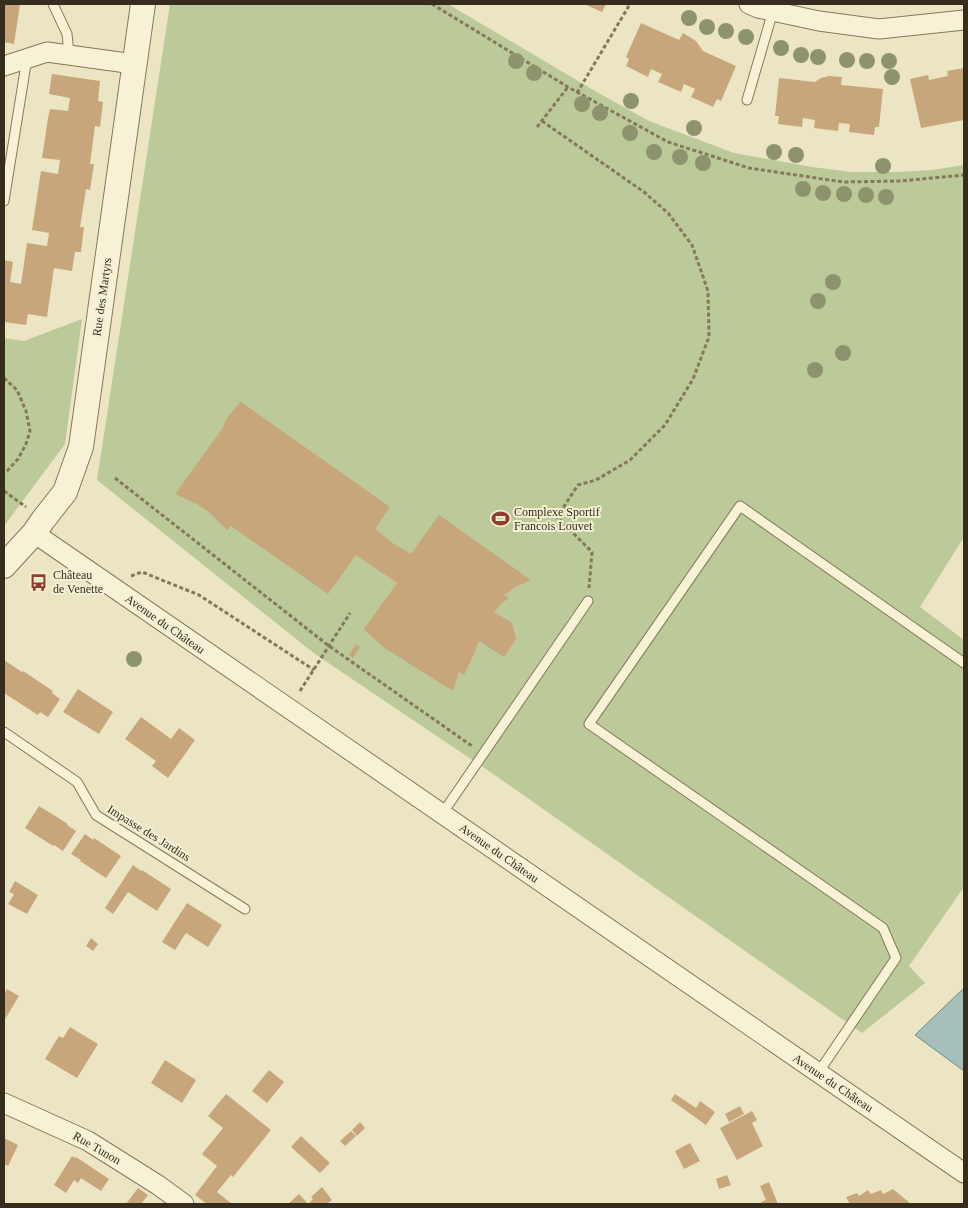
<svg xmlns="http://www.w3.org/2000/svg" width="968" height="1208" viewBox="0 0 968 1208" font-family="'Times New Roman',serif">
<rect width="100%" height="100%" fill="#ece5c3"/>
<g fill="#bcc998">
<polygon points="170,4 448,4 595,91 649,121 734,153 812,167 852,172 897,172 932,170 964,165 964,537 920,607 964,640 964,887 909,966 925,983 862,1033 499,778 315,654 97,480"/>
<polygon points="82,319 65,444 4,526 4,338 24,341"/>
</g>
<polygon fill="#a5bfbb" stroke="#6d8c89" points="964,988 964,1071 915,1035"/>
<g fill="#c8a67b">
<polygon points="4,4 20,4 14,44 4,42"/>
<polygon points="584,4 606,4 602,12"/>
<polygon points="641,23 679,40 683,33 696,41 703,51 736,66 721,101 717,99 713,107 691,97 695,89 684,84 681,92 658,82 662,74 651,69 648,77 626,66 629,59 626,57"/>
<polygon points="964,68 964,120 921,128 910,79 928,75 929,80 948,76 947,71"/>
<polygon points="52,74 100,81 98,101 103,102 100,127 95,126 90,164 94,164 90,190 86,189 80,227 84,227 81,252 75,252 72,271 54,268 47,317 28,314 26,325 4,322 4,260 13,262 10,282 21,284 27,243 47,246 49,233 32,230 41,171 58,174 60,160 42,158 48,118 50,109 68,111 70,98 49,94"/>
<polygon points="829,76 842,77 841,85 883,89 879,127 875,127 874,135 849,132 850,124 839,123 838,131 814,128 815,120 803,118 802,127 778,124 779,116 775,116 779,78 815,82 821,78"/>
<polygon points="241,402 390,507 375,529 394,544 411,554 439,515 531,580 515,587 510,591 504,595 509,598 502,603 494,612 512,623 516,639 504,657 479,641 474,654 464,675 459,672 453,691 383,647 364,629 397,583 356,555 328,594 231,526 227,530 209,512 197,504 175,494 222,429 228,416"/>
<polygon points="356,644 360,647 353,658 349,655"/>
<polygon points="4,660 22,672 23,671 53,691 52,693 60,699 48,717 40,712 38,715 4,693"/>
<polygon points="78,689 113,712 99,734 63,712"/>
<polygon points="141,717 171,739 179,728 195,740 168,778 152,766 156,761 125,739"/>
<polygon points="39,806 68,824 67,825 76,831 63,851 54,845 53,846 25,828"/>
<polygon points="85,834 93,840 94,838 121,856 106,878 80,861 81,860 71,854"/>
<polygon points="133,865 141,871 142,870 171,889 157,911 128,892 113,914 105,908"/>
<polygon points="15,881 38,895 27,914 8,904 14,894 9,892"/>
<polygon points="187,903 222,925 208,947 186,933 175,950 162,942"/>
<polygon points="91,938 98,944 93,951 86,946"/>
<polygon points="7,989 19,996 4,1021 4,994"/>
<polygon points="70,1027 98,1044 77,1078 45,1059 59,1036 63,1038"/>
<polygon points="165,1060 196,1080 182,1103 151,1083"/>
<polygon points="269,1070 284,1082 267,1103 252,1091"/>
<polygon points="226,1094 271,1130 233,1177 231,1175 217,1192 232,1204 207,1204 195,1195 217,1166 202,1154 223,1128 208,1116"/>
<polygon points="675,1094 696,1108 700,1101 715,1112 706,1125 671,1100"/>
<polygon points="740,1106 744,1114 729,1122 725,1114"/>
<polygon points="752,1111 757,1120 752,1123 763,1146 737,1160 720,1128"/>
<polygon points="360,1122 365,1128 357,1136 352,1130"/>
<polygon points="351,1131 356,1136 345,1146 340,1141"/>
<polygon points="301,1136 330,1163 320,1173 291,1147"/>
<polygon points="4,1138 18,1145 8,1166 4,1164"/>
<polygon points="690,1143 700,1161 684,1169 675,1151"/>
<polygon points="72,1156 75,1158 76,1157 109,1179 101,1191 81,1178 78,1183 74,1180 66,1193 54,1185"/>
<polygon points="727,1175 731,1185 719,1189 716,1179"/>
<polygon points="769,1182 778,1204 762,1204 761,1202 766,1200 760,1186"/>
<polygon points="322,1187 332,1200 327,1204 288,1204 299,1194 308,1204 313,1199 311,1197"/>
<polygon points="138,1188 148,1195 141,1204 126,1204"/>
<polygon points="893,1189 911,1204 850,1204 846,1197 857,1193 859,1196 868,1190 871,1194 881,1190 883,1194"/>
</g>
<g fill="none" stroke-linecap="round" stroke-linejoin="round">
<defs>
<g id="service">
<polyline points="53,4 67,34 69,54"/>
<polyline points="747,100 773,11"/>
<polyline points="4,201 27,58"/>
<polyline points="4,732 77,782 96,815 245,909"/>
<polyline points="442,814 588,601"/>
<polyline points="818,1073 896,958 883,928 589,724 740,506 964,663"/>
</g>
<g id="minor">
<polyline points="749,4 758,8 819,21 879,29 964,20"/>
<polyline points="4,66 47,52 134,64"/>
<polyline points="34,533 964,1173"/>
<polyline points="4,1103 88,1141 158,1185 184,1204"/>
</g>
<polyline id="tertiary" points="4,566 34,533 43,520 65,492 81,447 143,4"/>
</defs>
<use href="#service" stroke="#85785b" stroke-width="11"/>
<use href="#minor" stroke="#85785b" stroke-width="21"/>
<use href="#tertiary" stroke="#85785b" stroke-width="26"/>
<g stroke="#85785b" stroke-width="3" stroke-dasharray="4 2.5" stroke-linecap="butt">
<polyline points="432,4 568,87 668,142 749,168 843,182 901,181 964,175"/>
<polyline points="577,93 630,4"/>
<polyline points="542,121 644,192 668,213 692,245 708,291 709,337 693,379 665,425 630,460 596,480 578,485 557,517 592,552 589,588"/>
<polyline points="537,127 568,87"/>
<polyline points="4,378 17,390 26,411 30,431 26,444 18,459 7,471 4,473"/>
<polyline points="115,478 329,646 472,746"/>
<polyline points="4,491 26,507"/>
<polyline points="131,576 142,572 199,595 314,670"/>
<polyline points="300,691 350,613"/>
</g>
<use href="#service" stroke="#f7f2d6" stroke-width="9"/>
<use href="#minor" stroke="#f7f2d6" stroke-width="19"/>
<use href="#tertiary" stroke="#f7f2d6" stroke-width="24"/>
</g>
<g fill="#8d946d">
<circle cx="689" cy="18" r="8"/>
<circle cx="707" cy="27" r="8"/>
<circle cx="726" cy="31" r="8"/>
<circle cx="746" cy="37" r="8"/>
<circle cx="781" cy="48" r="8"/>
<circle cx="801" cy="55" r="8"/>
<circle cx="818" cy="57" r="8"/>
<circle cx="847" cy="60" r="8"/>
<circle cx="516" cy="61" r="8"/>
<circle cx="867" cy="61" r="8"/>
<circle cx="889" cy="61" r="8"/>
<circle cx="534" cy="73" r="8"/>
<circle cx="892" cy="77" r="8"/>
<circle cx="631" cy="101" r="8"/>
<circle cx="582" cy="104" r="8"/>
<circle cx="600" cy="113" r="8"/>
<circle cx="694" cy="128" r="8"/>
<circle cx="630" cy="133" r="8"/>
<circle cx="654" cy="152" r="8"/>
<circle cx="774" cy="152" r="8"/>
<circle cx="796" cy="155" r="8"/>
<circle cx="680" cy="157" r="8"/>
<circle cx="703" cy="163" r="8"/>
<circle cx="883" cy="166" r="8"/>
<circle cx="803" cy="189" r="8"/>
<circle cx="823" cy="193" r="8"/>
<circle cx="844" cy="194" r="8"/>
<circle cx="866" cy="195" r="8"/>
<circle cx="886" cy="197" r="8"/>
<circle cx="833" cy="282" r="8"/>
<circle cx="818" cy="301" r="8"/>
<circle cx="843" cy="353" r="8"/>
<circle cx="815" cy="370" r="8"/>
<circle cx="134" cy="659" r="8"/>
</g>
<defs>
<symbol id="stadium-bare" viewBox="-9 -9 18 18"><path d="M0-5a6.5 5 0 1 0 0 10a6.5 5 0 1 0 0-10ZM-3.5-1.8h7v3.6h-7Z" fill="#913c2e" stroke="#f3efd3" stroke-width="2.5" paint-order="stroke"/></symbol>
<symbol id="bus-bare" viewBox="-9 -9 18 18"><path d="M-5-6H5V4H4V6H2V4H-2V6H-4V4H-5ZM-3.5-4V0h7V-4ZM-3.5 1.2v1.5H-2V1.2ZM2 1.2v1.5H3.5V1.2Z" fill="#913c2e" stroke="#f3efd3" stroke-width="2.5" paint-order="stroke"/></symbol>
</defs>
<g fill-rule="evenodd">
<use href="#stadium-bare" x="488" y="506" width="25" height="25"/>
<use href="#bus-bare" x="26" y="570" width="25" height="25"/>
</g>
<g text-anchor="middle" stroke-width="4" stroke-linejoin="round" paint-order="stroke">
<g font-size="12" fill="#362d1e" stroke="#f3efd3">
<text transform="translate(102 297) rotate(-82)" y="4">Rue des Martyrs</text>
<text transform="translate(165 624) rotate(35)" y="4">Avenue du Château</text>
<text transform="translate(149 833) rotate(32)" y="4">Impasse des Jardins</text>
<text transform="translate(499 853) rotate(35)" y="4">Avenue du Château</text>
<text transform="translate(833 1083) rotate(34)" y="4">Avenue du Château</text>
<text transform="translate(97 1148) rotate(30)" y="4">Rue Tunon</text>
</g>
<g font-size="12" fill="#362d1e" stroke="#f3efd3" text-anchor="start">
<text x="514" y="516">Complexe Sportif<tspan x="514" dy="14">Francois Louvet</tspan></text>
<text x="53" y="579">Château<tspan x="53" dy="14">de Venette</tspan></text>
</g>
</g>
<rect width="968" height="1208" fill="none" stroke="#362d1e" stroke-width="10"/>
</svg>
